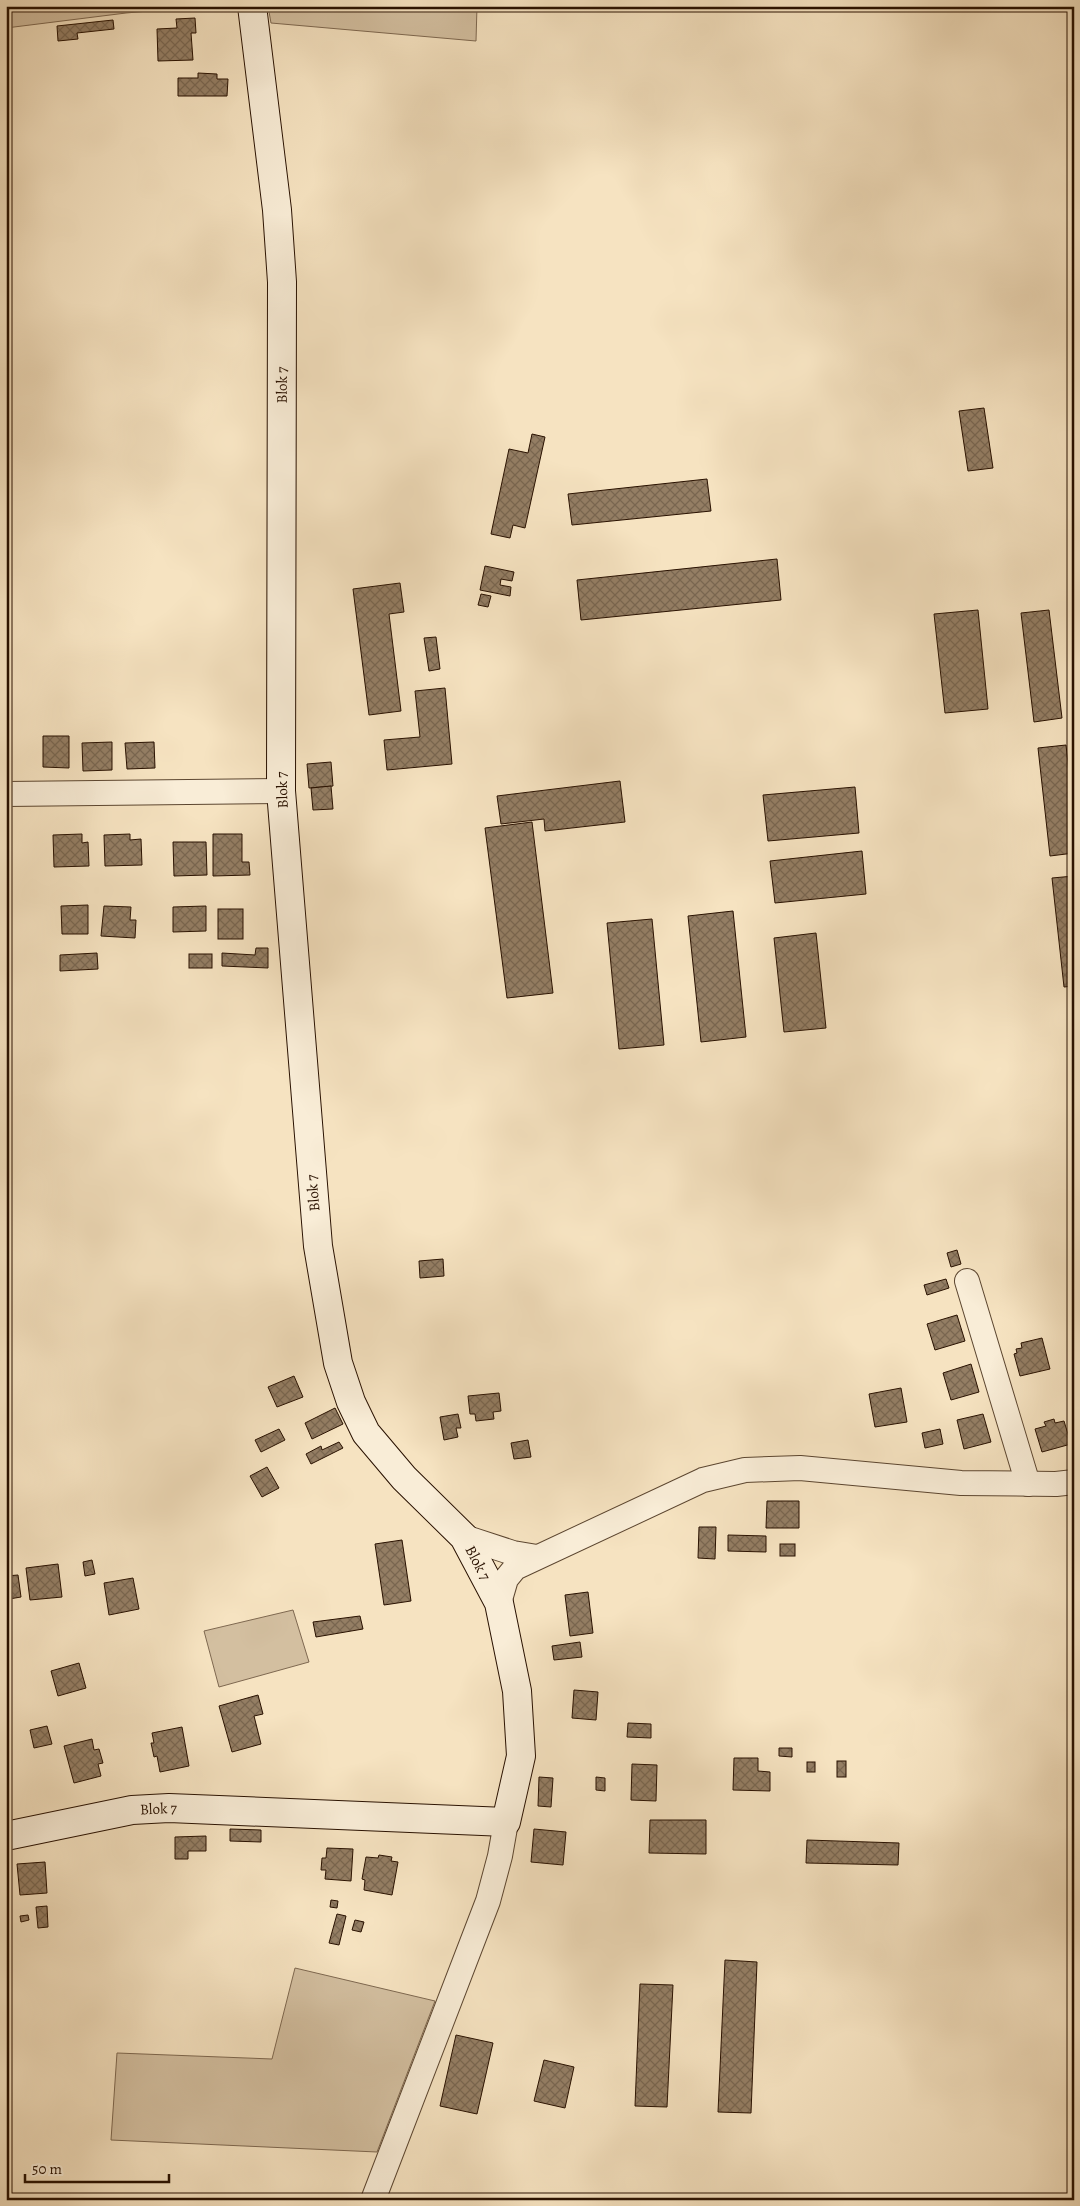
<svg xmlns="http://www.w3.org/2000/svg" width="1080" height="2206" viewBox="0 0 1080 2206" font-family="Alegreya,serif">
<defs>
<pattern id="building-cross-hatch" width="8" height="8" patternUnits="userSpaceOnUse" patternTransform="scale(1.25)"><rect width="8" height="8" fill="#947e64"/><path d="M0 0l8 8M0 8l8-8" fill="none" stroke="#796650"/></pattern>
</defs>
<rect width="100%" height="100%" fill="#f6e3c1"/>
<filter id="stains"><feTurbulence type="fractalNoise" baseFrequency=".004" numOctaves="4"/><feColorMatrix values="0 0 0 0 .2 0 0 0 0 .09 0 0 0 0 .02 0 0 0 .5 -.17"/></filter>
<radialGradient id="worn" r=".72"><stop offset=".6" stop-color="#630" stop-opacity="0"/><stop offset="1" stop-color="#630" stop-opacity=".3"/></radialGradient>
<g fill="#d3bfa0" stroke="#7e6850">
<polygon points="6,6 203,6 126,13 6,28"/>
<polygon points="268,6 477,6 476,41 271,23"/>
<polygon points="293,1610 309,1662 219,1687 204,1631"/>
<polygon points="295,1968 435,2001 377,2152 111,2140 117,2053 272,2059"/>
</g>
<g fill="url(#building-cross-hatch)" stroke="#291100">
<polygon points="195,18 196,33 191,33 193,60 158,61 157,29 177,28 176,19"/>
<polygon points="113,20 114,29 77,33 78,39 58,41 57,26"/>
<polygon points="198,73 217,74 217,79 228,79 227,96 178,96 178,78 198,78"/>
<polygon points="984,408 993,468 968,471 959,411"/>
<polygon points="532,434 545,437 525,528 513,525 510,538 491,534 509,449 528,453"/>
<polygon points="707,479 711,511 572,525 568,494"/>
<polygon points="777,559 781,600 581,620 577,580"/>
<polygon points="485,566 514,572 512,581 501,579 500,585 511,587 510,596 480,590"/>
<polygon points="400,583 404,612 389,614 401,711 369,715 353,589"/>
<polygon points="481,594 491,596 488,607 478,605"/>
<polygon points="978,610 988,709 945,713 934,614"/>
<polygon points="1049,610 1062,718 1034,722 1021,613"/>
<polygon points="436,637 440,669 429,671 424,638"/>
<polygon points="445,688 452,764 387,770 384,740 420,737 415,691"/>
<polygon points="43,736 69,736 69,768 43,767"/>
<polygon points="112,742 112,770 83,771 82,743"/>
<polygon points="154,742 155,768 127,769 125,743"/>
<polygon points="1066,745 1074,818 1074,853 1050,856 1038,748"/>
<polygon points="331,762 333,786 309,788 307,764"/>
<polygon points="620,781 625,822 545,831 544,819 501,824 497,796"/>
<polygon points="331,786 333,809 313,810 311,788"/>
<polygon points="855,787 859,833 768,841 763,795"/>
<polygon points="532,822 553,993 507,998 485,828"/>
<polygon points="82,834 82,843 88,842 89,866 54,867 53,835"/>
<polygon points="130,834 130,840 141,839 142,865 105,866 104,835"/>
<polygon points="213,834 242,834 242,862 249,862 250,875 213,876"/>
<polygon points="173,842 206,842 207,875 174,876"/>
<polygon points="862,851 866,894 775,903 770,861"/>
<polygon points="1074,876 1074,986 1064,987 1052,878"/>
<polygon points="88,905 88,934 62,934 61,906"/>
<polygon points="104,906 131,907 130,920 136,920 135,938 101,936"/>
<polygon points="206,906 206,931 173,932 173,907"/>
<rect x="218" y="909" width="25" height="30"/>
<polygon points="733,911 746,1037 701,1042 688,916"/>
<polygon points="652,919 664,1045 619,1049 607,923"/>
<polygon points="816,933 826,1028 784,1032 774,938"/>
<polygon points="256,948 268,948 268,968 222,966 222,953 255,955"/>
<polygon points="97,953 98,969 60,971 60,955"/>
<rect x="189" y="954" width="23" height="14"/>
<polygon points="957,1250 961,1264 951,1267 947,1253"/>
<polygon points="443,1259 444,1276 420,1278 419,1261"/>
<polygon points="946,1279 949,1288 927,1295 924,1285"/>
<polygon points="957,1315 965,1341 935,1350 927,1324"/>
<polygon points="1042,1338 1050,1369 1020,1376 1014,1354 1017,1353 1016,1349 1022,1348 1021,1343"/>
<polygon points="971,1364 979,1392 951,1400 943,1373"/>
<polygon points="294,1376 303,1397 277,1407 268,1387"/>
<polygon points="901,1388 907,1422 875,1427 869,1394"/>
<polygon points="499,1393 501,1411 493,1412 494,1419 476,1421 475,1414 470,1414 468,1396"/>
<polygon points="335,1408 343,1424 312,1439 305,1423"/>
<polygon points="458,1414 461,1428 456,1428 458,1437 444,1440 440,1417"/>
<polygon points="983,1414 991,1442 964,1449 957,1420"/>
<polygon points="1054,1419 1055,1423 1064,1421 1071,1444 1042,1452 1035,1429 1046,1426 1044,1422"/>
<polygon points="279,1429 285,1440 261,1452 255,1440"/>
<polygon points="940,1429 943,1444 925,1448 922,1433"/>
<polygon points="528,1440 531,1457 514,1459 511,1443"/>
<polygon points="339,1442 343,1448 311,1464 306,1454 321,1446 322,1450"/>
<polygon points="267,1467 279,1488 262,1497 250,1476"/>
<polygon points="767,1501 799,1501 799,1528 766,1528"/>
<polygon points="699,1527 716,1527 715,1559 698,1558"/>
<polygon points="728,1535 766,1536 766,1552 728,1551"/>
<polygon points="402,1540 411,1601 384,1605 375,1544"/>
<rect x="780" y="1544" width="15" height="12"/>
<polygon points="92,1560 95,1574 85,1576 83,1562"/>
<polygon points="58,1564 62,1597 30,1600 26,1568"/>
<polygon points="18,1575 21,1597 9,1599 6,1576"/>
<polygon points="133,1578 139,1609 109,1615 104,1583"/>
<polygon points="588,1592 593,1633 570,1636 565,1595"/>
<polygon points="360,1616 363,1629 316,1637 313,1622"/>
<polygon points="580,1642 582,1657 554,1660 552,1646"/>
<polygon points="79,1663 86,1688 58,1696 51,1671"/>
<polygon points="574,1690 598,1692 596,1720 572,1718"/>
<polygon points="258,1695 263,1714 254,1716 261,1744 232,1752 219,1706"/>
<polygon points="628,1723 651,1724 651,1738 627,1737"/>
<polygon points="47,1726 52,1744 34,1748 30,1730"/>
<polygon points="182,1727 189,1766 160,1772 157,1756 154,1757 151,1743 154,1743 152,1733"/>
<polygon points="92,1739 94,1750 99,1749 103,1763 98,1764 101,1776 74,1783 64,1746"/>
<polygon points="779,1748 792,1748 792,1757 779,1756"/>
<polygon points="734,1758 758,1758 758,1771 770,1772 770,1791 733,1790"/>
<rect x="837" y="1761" width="9" height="16"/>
<rect x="807" y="1762" width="8" height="10"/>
<polygon points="632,1764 657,1765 656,1801 631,1800"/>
<polygon points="539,1777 553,1778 551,1807 538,1806"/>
<polygon points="596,1777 605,1778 605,1791 596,1790"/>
<polygon points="650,1820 706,1820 706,1854 649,1853"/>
<polygon points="230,1829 261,1830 261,1842 230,1841"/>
<polygon points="534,1829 566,1832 563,1865 531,1862"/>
<polygon points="206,1836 206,1851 188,1851 188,1859 175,1859 175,1837"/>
<polygon points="807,1840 899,1843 898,1865 806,1863"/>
<polygon points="327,1848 353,1849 351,1881 325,1879 326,1870 321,1870 322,1858 326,1858"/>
<polygon points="379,1855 392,1857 391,1861 398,1862 392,1895 364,1890 365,1880 362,1879 366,1857 378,1858"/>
<polygon points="45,1862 47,1893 20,1895 17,1864"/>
<polygon points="331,1900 338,1901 337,1908 330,1907"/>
<polygon points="47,1906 48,1927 38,1928 36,1907"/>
<polygon points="337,1914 346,1916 339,1945 329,1943"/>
<polygon points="28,1915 29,1920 21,1922 20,1916"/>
<polygon points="355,1920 364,1922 361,1932 352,1930"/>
<polygon points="725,1960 757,1962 751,2113 718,2112"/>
<polygon points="640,1984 673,1985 667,2107 635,2106"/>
<polygon points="456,2035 493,2043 477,2114 440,2106"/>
<polygon points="544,2060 574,2067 565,2108 534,2101"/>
</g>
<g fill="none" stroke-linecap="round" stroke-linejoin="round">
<defs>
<g id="street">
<polyline points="6,794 281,791"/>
<polyline points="967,1281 1028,1484"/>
<polyline points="464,1537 513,1553 537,1557"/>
<polyline points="499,1603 506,1579 515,1568 703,1480 745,1470 800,1468 961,1483 1056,1484 1074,1482"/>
<polyline points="373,2200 488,1901 500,1856 506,1822"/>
</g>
<g id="secondary">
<path id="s1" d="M6,1836L132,1810L169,1808L506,1822L521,1756L517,1691L499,1603L464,1537L404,1478L366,1433L351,1402L338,1363L318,1246L281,791L282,282L277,210L252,6"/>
</g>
</defs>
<use href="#street" stroke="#5c4630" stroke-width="26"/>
<use href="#secondary" stroke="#291100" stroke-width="30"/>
<use href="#street" stroke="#f9edd7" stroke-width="24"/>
<use href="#secondary" stroke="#f9edd7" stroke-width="28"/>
</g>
<g text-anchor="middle" stroke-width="5" stroke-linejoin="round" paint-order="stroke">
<g font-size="15" fill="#291100" stroke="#f9edd7">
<text dy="5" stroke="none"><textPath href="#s1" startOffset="2000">Blok 7</textPath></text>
<text transform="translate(282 790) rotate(-92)" y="5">Blok 7</text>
<text transform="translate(313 1193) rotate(-95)" y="5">Blok 7</text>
<text transform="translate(478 1563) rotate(62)" y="5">Blok 7</text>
<text dy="5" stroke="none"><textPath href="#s1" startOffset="155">Blok 7</textPath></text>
</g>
</g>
<rect width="1080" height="2206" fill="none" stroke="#f6e3c1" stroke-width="25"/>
<rect x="8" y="8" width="1065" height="2191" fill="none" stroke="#291100" stroke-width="2.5"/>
<rect x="12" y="12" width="1055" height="2181" fill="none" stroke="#291100"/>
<path d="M25 2174v8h144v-8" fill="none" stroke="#291100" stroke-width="2.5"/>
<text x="32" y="2174" font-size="15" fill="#291100" stroke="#f9edd7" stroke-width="4" paint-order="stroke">50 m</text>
<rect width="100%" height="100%" filter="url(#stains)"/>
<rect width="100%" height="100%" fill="url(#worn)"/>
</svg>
